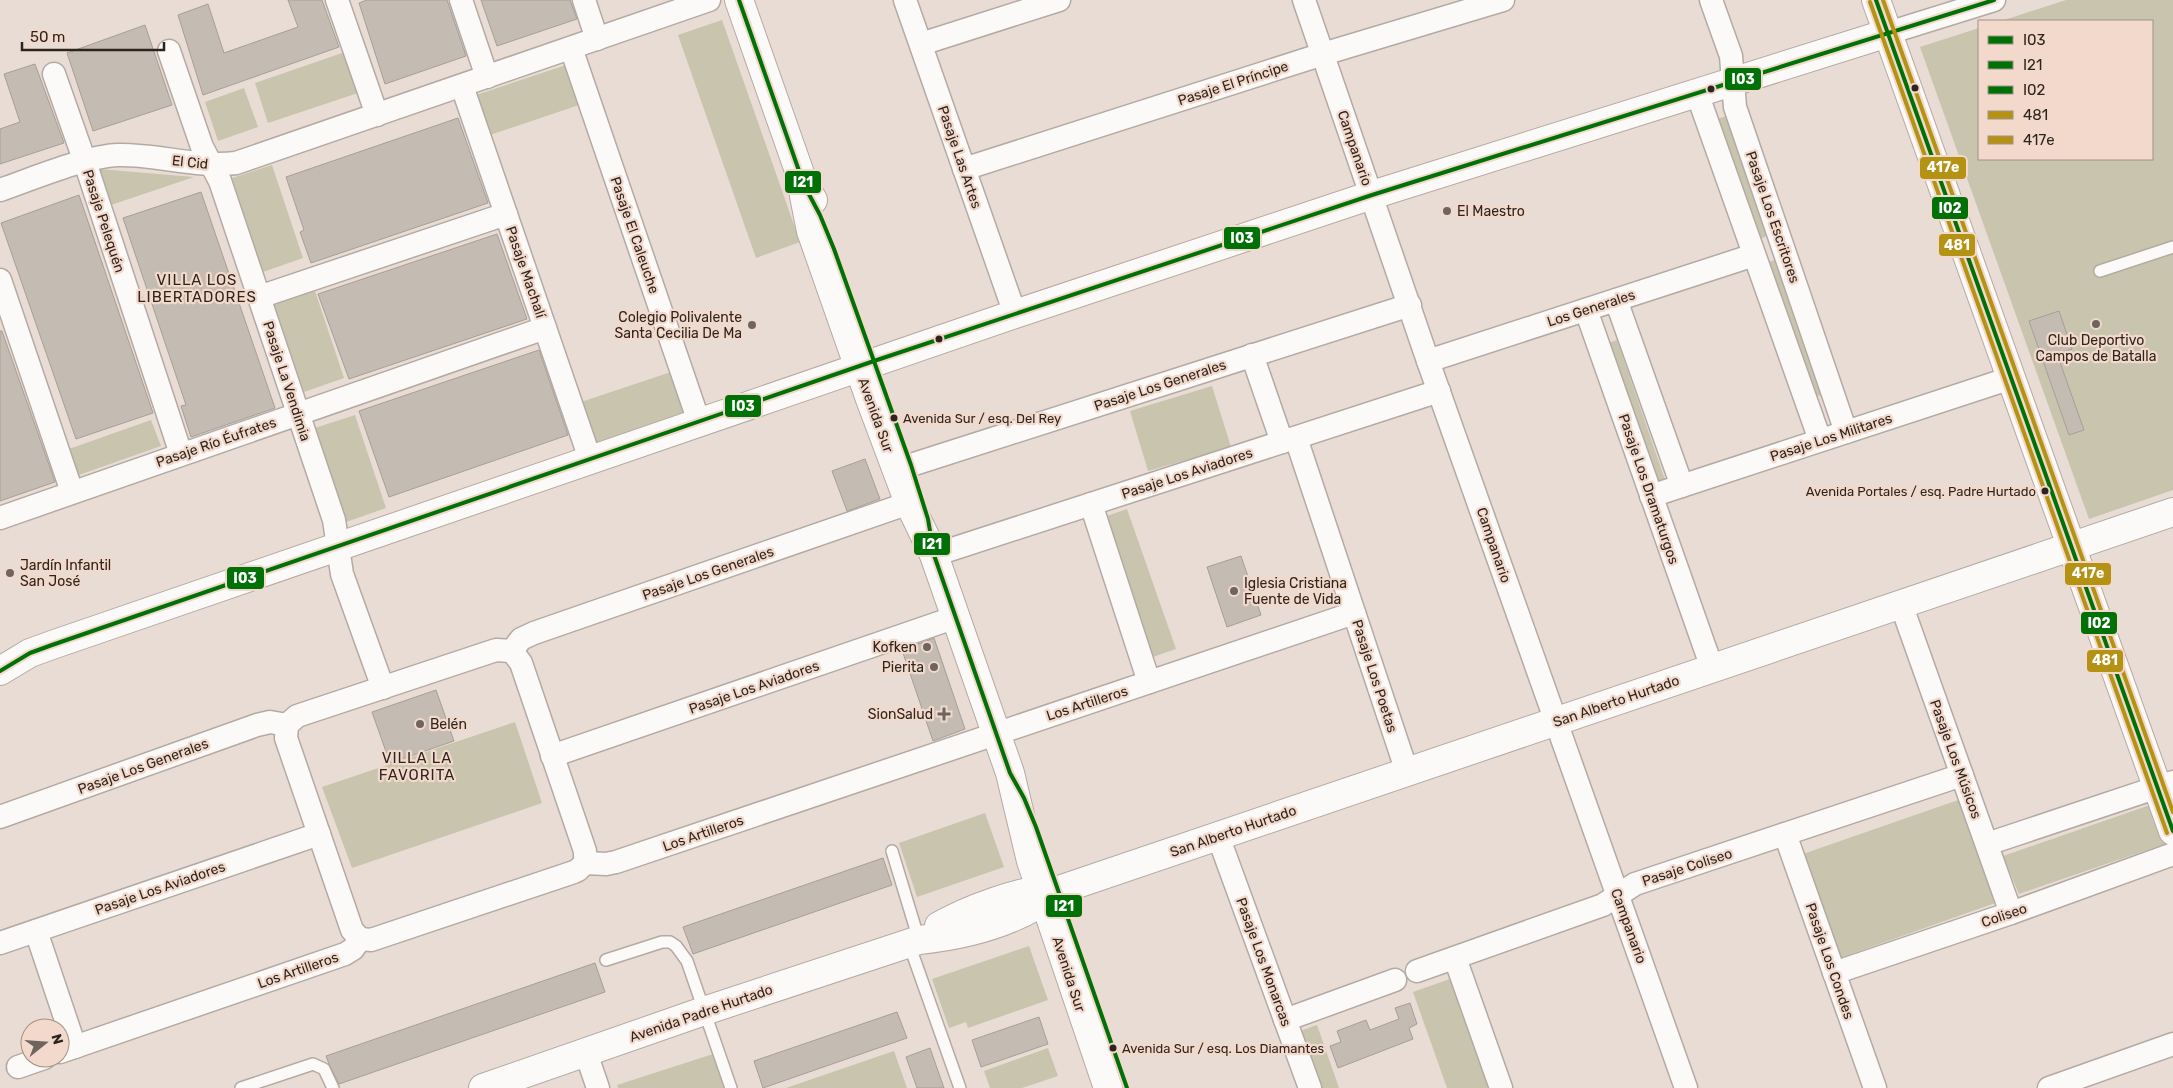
<svg xmlns="http://www.w3.org/2000/svg" width="2173" height="1088" viewBox="0 0 2173 1088" font-family="Rubik,sans-serif">
<rect width="100%" height="100%" fill="#e9dcd4"/>
<g fill="#c8c4ad">
<polygon points="2066,0 2173,0 2173,490 2089,519 1920,47 1979,28 1979,159 2152,159 2152,21 2001,21"/>
<polygon points="722,20 800,242 756,258 678,35"/>
<polygon points="348,51 361,92 268,123 255,83"/>
<polygon points="566,65 579,105 487,136 473,96"/>
<polygon points="244,88 258,127 218,141 205,102"/>
<polygon points="1729,115 1770,235 1756,240 1714,120"/>
<polygon points="272,165 303,258 263,272 232,178"/>
<polygon points="99,169 194,177 111,205"/>
<polygon points="1778,259 1824,394 1809,399 1762,264"/>
<polygon points="313,285 344,378 304,392 272,298"/>
<polygon points="1617,340 1665,480 1651,485 1602,345"/>
<polygon points="671,372 684,413 592,444 578,403"/>
<polygon points="1212,386 1231,447 1148,471 1130,411"/>
<polygon points="355,415 386,508 346,522 315,428"/>
<polygon points="151,420 161,446 79,475 69,449"/>
<polygon points="1127,509 1176,649 1153,657 1104,517"/>
<polygon points="515,722 542,803 352,868 322,787"/>
<polygon points="2173,797 2173,841 2019,894 2003,856"/>
<polygon points="1964,798 2001,901 1837,959 1800,855"/>
<polygon points="985,813 1004,867 917,897 899,843"/>
<polygon points="1029,946 1048,1000 968,1028 966,1022 949,1028 932,979"/>
<polygon points="1453,978 1492,1088 1447,1088 1413,992"/>
<polygon points="1317,1025 1339,1088 1314,1088 1294,1033"/>
<polygon points="1048,1048 1058,1076 1022,1088 990,1088 984,1071"/>
<polygon points="894,1051 907,1088 786,1088"/>
<polygon points="713,1054 724,1088 618,1088 617,1085"/>
</g>
<g fill="#c4bbb3" stroke="#a79f97">
<polygon points="288,0 322,0 339,47 203,95 178,15 208,4 224,53 298,27"/>
<polygon points="367,0 447,0 466,56 385,84 359,3"/>
<polygon points="481,0 570,0 577,19 497,46"/>
<polygon points="145,25 172,105 93,131 67,53"/>
<polygon points="35,64 64,143 0,164 0,129 20,122 4,74"/>
<polygon points="458,118 488,203 311,263 300,232 304,230 286,177"/>
<polygon points="201,192 275,408 191,437 181,406 186,405 123,218"/>
<polygon points="79,195 153,413 76,439 1,223"/>
<polygon points="497,234 527,319 349,379 318,294"/>
<polygon points="2059,311 2072,349 2057,354 2084,430 2069,435 2029,321"/>
<polygon points="0,331 2,331 55,482 0,501"/>
<polygon points="539,350 568,435 389,497 359,411"/>
<polygon points="865,459 880,499 847,511 832,471"/>
<polygon points="1241,556 1261,615 1227,627 1207,567"/>
<polygon points="934,638 965,729 933,741 902,650"/>
<polygon points="436,690 454,741 390,763 372,712"/>
<polygon points="883,858 892,885 693,954 683,927"/>
<polygon points="595,963 605,992 339,1084 329,1064 326,1056"/>
<polygon points="1410,1003 1417,1024 1409,1028 1413,1039 1338,1068 1330,1046 1341,1042 1337,1031 1366,1020 1370,1030 1399,1019 1395,1008"/>
<polygon points="897,1012 907,1038 763,1088 754,1061"/>
<polygon points="1039,1017 1048,1044 981,1067 972,1040"/>
<polygon points="930,1048 944,1088 917,1088 906,1057"/>
</g>
<g fill="none" stroke-linecap="round" stroke-linejoin="round">
<defs>
<g id="lane">
<polyline points="2100,271 2173,247"/>
<polyline points="892,851 919,940"/>
<polyline points="909,944 960,1088"/>
<polyline points="606,960 662,942 670,942 676,946 687,961 731,1088"/>
<polyline points="241,1088 313,1064 324,1069 333,1088"/>
</g>
<g id="street">
<polyline points="337,0 377,115"/>
<polyline points="461,0 487,77"/>
<polyline points="584,0 597,39"/>
<polyline points="905,0 1015,314"/>
<polyline points="1304,0 1428,361 1686,1088"/>
<polyline points="1711,0 1731,56 1735,107 1846,432"/>
<polyline points="1888,33 1994,0"/>
<polyline points="921,44 1059,0"/>
<polyline points="571,48 699,422"/>
<polyline points="169,51 202,147 220,181 334,520 342,574 383,688"/>
<polyline points="54,74 85,162 181,454"/>
<polyline points="462,86 590,459"/>
<polyline points="1697,93 1820,440"/>
<polyline points="964,169 1323,54 1503,0"/>
<path d="M0,190C32,179 86,156 118,155C157,154 197,168 236,163L709,0"/>
<polyline points="0,280 72,492"/>
<polyline points="259,297 506,214"/>
<polyline points="1616,300 1682,486"/>
<polyline points="1586,310 1712,668"/>
<polyline points="1252,355 1282,442"/>
<polyline points="1428,361 1754,255"/>
<polyline points="1296,438 1407,772"/>
<polyline points="911,465 1410,305"/>
<polyline points="1651,496 2011,378"/>
<polyline points="1091,504 1149,682"/>
<polyline points="0,518 545,328"/>
<polyline points="934,555 1439,391"/>
<polyline points="1901,604 2011,913"/>
<polyline points="512,651 521,639 534,633 909,503"/>
<polyline points="287,725 297,716 496,650 512,651 521,663 585,851 585,863"/>
<polyline points="287,725 286,738 352,930 360,939"/>
<polyline points="552,756 956,617"/>
<polyline points="0,817 257,725 270,722 287,725"/>
<polyline points="1785,834 1875,1088"/>
<polyline points="1218,836 1310,1088"/>
<polyline points="1987,844 2173,782"/>
<polyline points="585,863 606,864 616,862 1354,613"/>
<polyline points="36,931 75,1047"/>
<polyline points="360,939 371,940 574,872 578,870 585,863"/>
<polyline points="0,943 319,834"/>
<polyline points="1455,958 1501,1088"/>
<polyline points="1417,971 1603,905 1635,884 1962,775"/>
<polyline points="1834,973 2011,913 2173,854"/>
<polyline points="1285,1020 1395,980"/>
<polyline points="60,1052 345,954 353,949 360,939"/>
<polyline points="586,1053 598,1088"/>
<polyline points="18,1067 44,1058"/>
<polyline points="2049,1088 2173,1044"/>
</g>
<g id="secondary">
<polyline points="739,0 804,185 813,200"/>
<polyline points="1876,0 2173,831"/>
<polyline points="804,185 804,196 811,231 870,399 909,503 934,555 1010,773 1031,861 1108,1088"/>
<polyline points="0,671 30,653 52,645 1015,314 1372,195 1888,33"/>
<path d="M939,926C967,910 1019,890 1052,889"/>
<path d="M483,1088L704,1011L919,940C969,935 1019,922 1059,890L2173,512"/>
</g>
</defs>
<use href="#lane" stroke="#b4aaa4" stroke-width="14"/>
<use href="#street" stroke="#b4aaa4" stroke-width="25"/>
<use href="#secondary" stroke="#b4aaa4" stroke-width="30"/>
<use href="#lane" stroke="#fcfaf9" stroke-width="11"/>
<use href="#street" stroke="#fcfaf9" stroke-width="22"/>
<use href="#secondary" stroke="#fcfaf9" stroke-width="28"/>
<defs>
<polyline id="bus-1" points="0,671 30,653 52,645 874,361 1372,195 1994,0"/>
<polyline id="bus-2" points="739,0 804,185 820,215 834,249 911,465 928,519 934,555 1010,773 1024,798 1036,827 1127,1088"/>
<polyline id="bus-3" points="1876,0 2173,831"/>
<polyline id="bus-4" points="1870,2 2167,833"/>
<polyline id="bus-5" points="1883,0 2173,812"/>
</defs>
<use href="#bus-1" stroke="#f2d9cb" stroke-width="8"/>
<use href="#bus-2" stroke="#f2d9cb" stroke-width="8"/>
<use href="#bus-3" stroke="#f2d9cb" stroke-width="8"/>
<use href="#bus-4" stroke="#f2d9cb" stroke-width="8"/>
<use href="#bus-5" stroke="#f2d9cb" stroke-width="8"/>
<use href="#bus-1" stroke="#007106" stroke-width="4"/>
<use href="#bus-2" stroke="#007106" stroke-width="4"/>
<use href="#bus-3" stroke="#007106" stroke-width="4"/>
<use href="#bus-4" stroke="#b49213" stroke-width="4"/>
<use href="#bus-5" stroke="#b49213" stroke-width="4"/>
</g>
<g fill="#2d241e" stroke="#f2d9cb" stroke-width="2">
<circle cx="1915" cy="88" r="4.5"/>
<circle cx="1711" cy="89" r="4.5"/>
<circle cx="939" cy="339" r="4.5"/>
<circle cx="894" cy="418" r="4.5"/>
<circle cx="2045" cy="491" r="4.5"/>
<circle cx="1113" cy="1048" r="4.5"/>
</g>
<g fill="#6f645e" stroke="#f2d9cb" stroke-width="2">
<circle cx="1447" cy="211" r="5"/>
<circle cx="2096" cy="324" r="5"/>
<circle cx="752" cy="325" r="5"/>
<circle cx="10" cy="573" r="5"/>
<circle cx="1234" cy="591" r="5"/>
<circle cx="927" cy="647" r="5"/>
<circle cx="934" cy="667" r="5"/>
<path d="M941.5 706.5h5v5h5v5h-5v5h-5v-5h-5v-5h5z"/>
<circle cx="420" cy="724" r="5"/>
</g>
<g text-anchor="middle" stroke-width="4.5" stroke-linejoin="round" paint-order="stroke">
<g font-size="13" fill="#2d241e" stroke="#f2d9cb" text-anchor="start">
<text x="903" y="423">Avenida Sur / esq. Del Rey</text>
<text x="2036" y="496" text-anchor="end">Avenida Portales / esq. Padre Hurtado</text>
<text x="1122" y="1053">Avenida Sur / esq. Los Diamantes</text>
</g>
<g font-size="14" fill="#2d241e" stroke="#f2d9cb">
<text transform="translate(1233 83) rotate(-18)" y="5">Pasaje El Príncipe</text>
<text transform="translate(1355 148) rotate(71)" y="5">Campanario</text>
<text transform="translate(960 157) rotate(71)" y="5">Pasaje Las Artes</text>
<text transform="translate(190 162) rotate(6)" y="5">El Cid</text>
<text transform="translate(1773 217) rotate(71)" y="5">Pasaje Los Escritores</text>
<text transform="translate(104 221) rotate(72)" y="5">Pasaje Pelequén</text>
<text transform="translate(635 235) rotate(71)" y="5">Pasaje El Caleuche</text>
<text transform="translate(526 272) rotate(71)" y="5">Pasaje Machalí</text>
<text transform="translate(1591 308) rotate(-18)" y="5">Los Generales</text>
<text transform="translate(287 381) rotate(72)" y="5">Pasaje La Vendimia</text>
<text transform="translate(1160 385) rotate(-18)" y="5">Pasaje Los Generales</text>
<text transform="translate(876 415) rotate(70)" y="5">Avenida Sur</text>
<text transform="translate(1831 437) rotate(-18)" y="5">Pasaje Los Militares</text>
<text transform="translate(216 442) rotate(-19)" y="5">Pasaje Río Éufrates</text>
<text transform="translate(1187 473) rotate(-18)" y="5">Pasaje Los Aviadores</text>
<text transform="translate(1649 489) rotate(71)" y="5">Pasaje Los Dramaturgos</text>
<text transform="translate(1494 545) rotate(71)" y="5">Campanario</text>
<text transform="translate(708 573) rotate(-19)" y="5">Pasaje Los Generales</text>
<text transform="translate(1375 676) rotate(72)" y="5">Pasaje Los Poetas</text>
<text transform="translate(754 687) rotate(-19)" y="5">Pasaje Los Aviadores</text>
<text transform="translate(1616 701) rotate(-19)" y="5">San Alberto Hurtado</text>
<text transform="translate(1087 703) rotate(-18)" y="5">Los Artilleros</text>
<text transform="translate(1956 759) rotate(70)" y="5">Pasaje Los Músicos</text>
<text transform="translate(143 766) rotate(-20)" y="5">Pasaje Los Generales</text>
<text transform="translate(1233 831) rotate(-19)" y="5">San Alberto Hurtado</text>
<text transform="translate(703 833) rotate(-19)" y="5">Los Artilleros</text>
<text transform="translate(1687 867) rotate(-18)" y="5">Pasaje Coliseo</text>
<text transform="translate(160 888) rotate(-19)" y="5">Pasaje Los Aviadores</text>
<text transform="translate(2004 915) rotate(-19)" y="5">Coliseo</text>
<text transform="translate(1629 926) rotate(70)" y="5">Campanario</text>
<text transform="translate(1830 961) rotate(71)" y="5">Pasaje Los Condes</text>
<text transform="translate(1264 962) rotate(70)" y="5">Pasaje Los Monarcas</text>
<text transform="translate(298 970) rotate(-19)" y="5">Los Artilleros</text>
<text transform="translate(1069 974) rotate(72)" y="5">Avenida Sur</text>
<text transform="translate(701 1013) rotate(-19)" y="5">Avenida Padre Hurtado</text>
</g>
<g font-size="14" fill="#2d241e" stroke="#f2d9cb" text-anchor="start">
<text x="1457" y="216">El Maestro</text>
<text x="742" y="322" text-anchor="end">Colegio Polivalente<tspan x="742" dy="16">Santa Cecilia De Ma</tspan></text>
<text x="2096" y="345" text-anchor="middle">Club Deportivo<tspan x="2096" dy="16">Campos de Batalla</tspan></text>
<text x="20" y="570">Jardín Infantil<tspan x="20" dy="16">San José</tspan></text>
<text x="1244" y="588">Iglesia Cristiana<tspan x="1244" dy="16">Fuente de Vida</tspan></text>
<text x="917" y="652" text-anchor="end">Kofken</text>
<text x="924" y="672" text-anchor="end">Pierita</text>
<text x="933" y="719" text-anchor="end">SionSalud</text>
<text x="430" y="729">Belén</text>
</g>
<g font-size="15" letter-spacing="1" fill="#2d241e" stroke="#f2d9cb">
<text x="197" y="285">VILLA LOS<tspan x="197" dy="17">LIBERTADORES</tspan></text>
<text x="417" y="763">VILLA LA<tspan x="417" dy="17">FAVORITA</tspan></text>
</g>
</g>
<g stroke="#f2d9cb" stroke-width="2">
<rect x="1724" y="67" width="38" height="24" rx="5" fill="#007106"/>
<rect x="1919" y="156" width="48" height="24" rx="5" fill="#b49213"/>
<rect x="784" y="170" width="38" height="24" rx="5" fill="#007106"/>
<rect x="1931" y="196" width="38" height="24" rx="5" fill="#007106"/>
<rect x="1223" y="226" width="38" height="24" rx="5" fill="#007106"/>
<rect x="1938" y="233" width="38" height="24" rx="5" fill="#b49213"/>
<rect x="724" y="394" width="38" height="24" rx="5" fill="#007106"/>
<rect x="913" y="532" width="38" height="24" rx="5" fill="#007106"/>
<rect x="2064" y="562" width="48" height="24" rx="5" fill="#b49213"/>
<rect x="226" y="566" width="39" height="24" rx="5" fill="#007106"/>
<rect x="2080" y="611" width="38" height="24" rx="5" fill="#007106"/>
<rect x="2086" y="649" width="38" height="24" rx="5" fill="#b49213"/>
<rect x="1045" y="894" width="38" height="24" rx="5" fill="#007106"/>
</g>
<g font-size="14" text-anchor="middle" font-weight="bold" fill="#fff">
<text x="1743" y="84">I03</text>
<text x="1943" y="172">417e</text>
<text x="803" y="187">I21</text>
<text x="1950" y="213">I02</text>
<text x="1242" y="243">I03</text>
<text x="1957" y="250">481</text>
<text x="743" y="411">I03</text>
<text x="932" y="549">I21</text>
<text x="2088" y="578">417e</text>
<text x="245" y="583">I03</text>
<text x="2099" y="628">I02</text>
<text x="2105" y="665">481</text>
<text x="1064" y="911">I21</text>
</g>
<rect x="1978" y="20" width="175" height="140" fill="#f2d9cb" stroke="#a39186"/>
<rect x="1988" y="36" width="25" height="8" fill="#007106" stroke="#a39186"/>
<text x="2023" y="45" font-size="15" fill="#2d241e">I03</text>
<rect x="1988" y="61" width="25" height="8" fill="#007106" stroke="#a39186"/>
<text x="2023" y="70" font-size="15" fill="#2d241e">I21</text>
<rect x="1988" y="86" width="25" height="8" fill="#007106" stroke="#a39186"/>
<text x="2023" y="95" font-size="15" fill="#2d241e">I02</text>
<rect x="1988" y="111" width="25" height="8" fill="#b49213" stroke="#a39186"/>
<text x="2023" y="120" font-size="15" fill="#2d241e">481</text>
<rect x="1988" y="136" width="25" height="8" fill="#b49213" stroke="#a39186"/>
<text x="2023" y="145" font-size="15" fill="#2d241e">417e</text>
<g transform="translate(45 1043) rotate(73)"><circle r="24" fill="#f2d9cb" stroke="#a39186"/>
<path d="M0-4L9 19L0 12L-9 19Z" fill="#6f645e"/>
<text y="-8" font-size="14" font-weight="bold" text-anchor="middle" fill="#2d241e">N</text>
</g>
<path d="M22 42v8h142v-8" fill="none" stroke="#2d241e" stroke-width="2.5"/>
<text x="30" y="42" font-size="15" fill="#2d241e" stroke="#f2d9cb" stroke-width="4" paint-order="stroke">50 m</text>
</svg>
